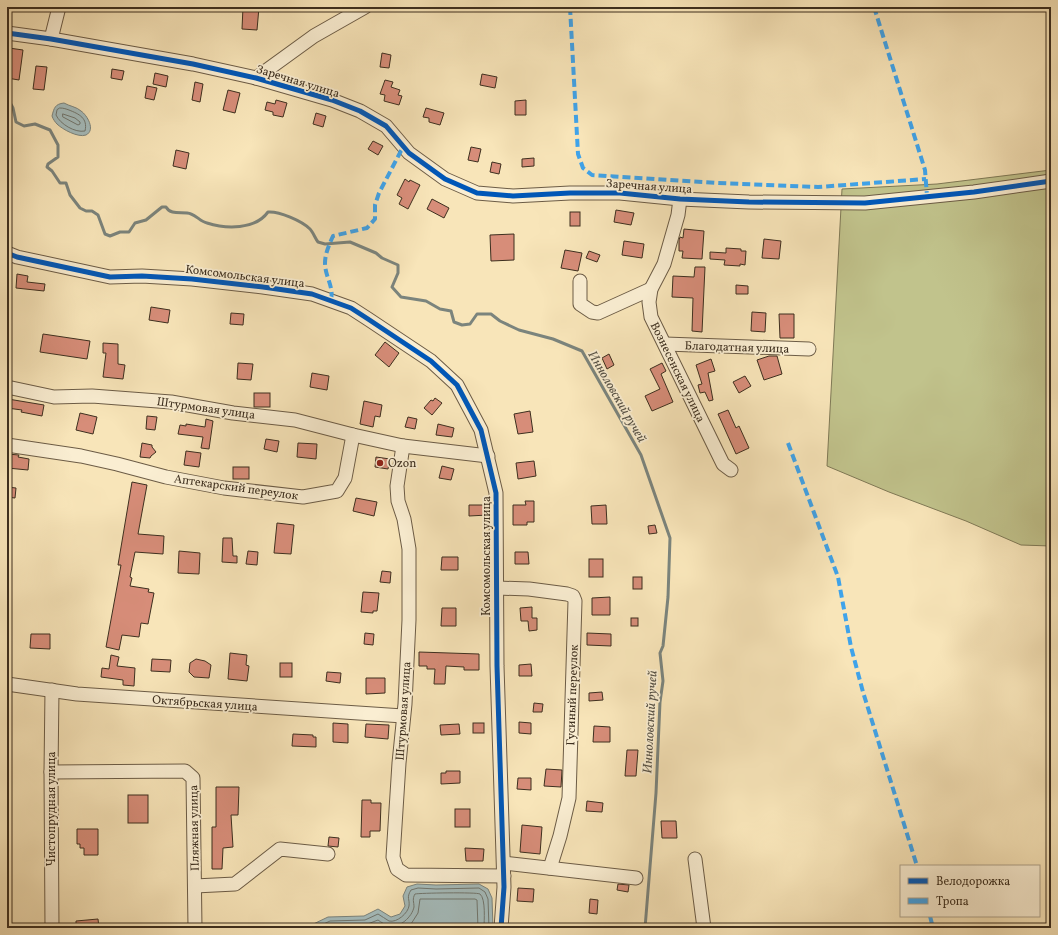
<svg xmlns="http://www.w3.org/2000/svg" width="1058" height="935" viewBox="0 0 1058 935" font-family="Vollkorn,serif">
<rect width="100%" height="100%" fill="#f8e5b9"/>
<filter id="stains"><feTurbulence type="fractalNoise" baseFrequency=".005" numOctaves="4"/><feColorMatrix values="0 0 0 0 .2 0 0 0 0 .09 0 0 0 0 .02 0 0 0 .5 -.17"/></filter>
<radialGradient id="worn" r=".72"><stop offset=".6" stop-color="#630" stop-opacity="0"/><stop offset="1" stop-color="#630" stop-opacity=".3"/></radialGradient>
<polygon fill="#c1c38c" stroke="#7f7956" points="1051,170 1051,546 1021,545 966,521 889,492 827,466 842,189 937,184"/>
<g fill="#a5bcbc" stroke="#7b847d">
<path d="M64,103C69,106 77,107 81,111C87,115 96,130 86,135C78,138 62,129 57,124C55,122 53,119 52,116C54,108 55,104 64,103Z"/>
<polygon points="417,884 436,885 479,884 488,889 492,898 493,928 305,928 328,917 364,916 378,909 391,917 400,914 405,906 403,896 407,887"/>
</g>
<g fill="none" stroke-linecap="round" stroke-linejoin="round">
<g stroke="#71766e" stroke-width="1">
<path d="M60,108C64,108 66,109 69,110C79,114 88,118 85,131C75,133 60,124 56,115L57,110Z"/>
<polygon points="63,114 75,118 80,122 80,124 78,125 63,117"/>
<path d="M315,928L330,921L365,920L378,914C382,916 385,919 389,921C397,923 408,913 409,906C410,899 406,898 411,890L418,888L436,889L479,888L485,892L488,899L489,928"/>
<path d="M326,928L331,926L365,925L378,920C381,922 385,925 389,926C400,928 412,917 414,907C414,902 412,899 415,894C419,893 477,892 480,894C486,899 484,921 484,928"/>
<polyline points="405,928 411,924 418,913 420,899 475,899 477,900 478,928"/>
</g>
<path stroke="#7b847d" stroke-width="3" d="M7,97L13,108L16,122L24,126L35,124L50,130L58,145V157L48,164L47,167L52,171L60,183H66L70,195L80,208L86,211H92L98,215L105,234L110,236L120,232H129L135,223L146,220L162,207H166C171,216 183,211 191,214C197,216 201,222 207,223C226,229 255,230 268,212C279,211 302,221 310,229C313,232 315,238 318,242L325,244L350,242L376,253L382,258L398,265V273L392,287L401,297L426,301L440,309L451,311L454,322L462,325L470,324L477,314H491L500,321L519,330L553,339L582,351L641,455L670,538L668,597L663,646L660,653L663,681L660,702L656,793L645,928"/>
</g>
<g fill="#d78d79" stroke="#3d2f1f">
<polygon points="243,7 259,7 257,30 242,29"/>
<polygon points="9,48 23,50 19,80 7,78 7,63"/>
<polygon points="382,53 391,55 389,68 380,67"/>
<polygon points="36,66 47,67 44,90 33,89"/>
<polygon points="112,69 124,71 122,80 111,78"/>
<polygon points="155,73 168,76 166,87 153,84"/>
<polygon points="482,74 497,77 495,88 480,85"/>
<polygon points="385,80 393,82 391,87 400,90 398,95 402,96 399,105 384,101 385,95 380,94"/>
<polygon points="195,82 203,84 200,102 192,100"/>
<polygon points="147,86 157,88 154,100 145,98"/>
<polygon points="228,90 240,93 235,113 223,110"/>
<polygon points="276,100 287,103 283,117 273,115 273,112 265,110 267,102 275,104"/>
<polygon points="526,100 526,115 515,115 515,101"/>
<polygon points="426,108 444,113 440,125 429,122 429,118 423,117"/>
<polygon points="316,113 326,116 323,127 313,124"/>
<polygon points="373,141 383,146 378,155 368,149"/>
<polygon points="471,147 481,149 478,162 468,160"/>
<polygon points="176,150 189,153 186,169 173,166"/>
<polygon points="534,158 534,166 522,167 522,159"/>
<polygon points="492,162 501,164 499,174 490,172"/>
<polygon points="405,179 409,182 410,180 420,185 408,209 399,204 402,198 397,195"/>
<polygon points="432,199 449,208 444,218 427,209"/>
<polygon points="616,210 634,213 631,225 614,222"/>
<rect x="570" y="212" width="10" height="14"/>
<polygon points="684,229 704,231 702,259 682,258 683,251 679,251 679,240 680,237 683,238"/>
<polygon points="514,234 514,260 491,261 490,235"/>
<polygon points="764,239 781,241 779,259 762,258"/>
<polygon points="624,241 644,244 642,258 622,255"/>
<polygon points="726,248 741,249 741,251 746,251 745,265 740,264 740,266 724,265 725,260 710,259 710,252 726,253"/>
<polygon points="565,250 582,253 578,271 561,268"/>
<polygon points="589,251 600,255 597,262 586,258"/>
<polygon points="695,267 705,267 702,332 692,331 693,298 672,297 673,276 694,277"/>
<polygon points="17,274 28,276 27,282 45,284 44,291 16,288"/>
<polygon points="736,285 748,286 748,294 736,294"/>
<polygon points="151,307 170,310 168,323 149,320"/>
<polygon points="752,312 766,313 765,332 751,331"/>
<polygon points="231,313 244,314 243,325 230,324"/>
<polygon points="779,314 794,314 794,338 780,338"/>
<polygon points="43,334 90,341 87,359 40,352"/>
<polygon points="385,342 399,353 389,367 375,355"/>
<polygon points="103,343 118,344 118,364 125,365 123,379 103,377 106,353 103,353"/>
<polygon points="609,354 614,365 607,369 602,358"/>
<polygon points="769,356 777,356 782,374 764,380 757,360"/>
<polygon points="711,359 715,371 708,373 713,400 709,401 705,392 700,393 698,385 702,384 696,365"/>
<polygon points="238,363 253,364 251,380 237,379"/>
<polygon points="662,363 666,371 661,374 673,402 652,411 645,396 660,389 650,369"/>
<polygon points="312,373 329,376 327,390 310,387"/>
<polygon points="745,376 751,386 739,393 733,382"/>
<rect x="254" y="393" width="16" height="14"/>
<polygon points="435,398 442,403 432,415 424,408 431,400 433,401"/>
<polygon points="8,399 44,405 42,416 21,412 22,410 7,408"/>
<polygon points="364,401 382,405 380,417 375,416 373,427 360,424"/>
<polygon points="728,410 736,428 739,426 749,448 736,454 718,414"/>
<polygon points="530,411 533,432 518,434 514,414"/>
<polygon points="80,413 97,417 93,434 76,430"/>
<polygon points="147,416 157,417 155,430 146,429"/>
<polygon points="408,417 417,419 415,429 405,427"/>
<polygon points="206,419 213,421 209,449 201,448 203,437 178,434 180,425 186,426 186,424 205,427"/>
<polygon points="438,424 454,428 452,437 436,435"/>
<polygon points="266,439 279,441 277,452 264,449"/>
<polygon points="142,443 152,445 152,447 156,452 151,456 150,458 140,457"/>
<polygon points="298,443 317,444 316,459 297,457"/>
<polygon points="186,451 201,453 199,467 184,465"/>
<polygon points="7,454 19,455 18,457 29,459 28,470 7,468"/>
<polygon points="376,457 390,459 388,469 375,467"/>
<polygon points="534,461 536,476 518,479 516,463"/>
<polygon points="442,466 454,469 451,480 439,478"/>
<rect x="233" y="467" width="16" height="12"/>
<polygon points="132,482 147,485 138,534 164,536 163,554 135,552 130,577 132,578 130,586 149,589 148,592 154,593 148,624 141,623 139,637 122,635 119,650 106,647 121,565 118,565"/>
<polygon points="7,487 16,488 15,498 7,497"/>
<polygon points="356,498 377,502 374,516 353,511"/>
<polygon points="525,501 534,501 534,522 527,522 527,525 513,525 513,505 526,505"/>
<polygon points="469,505 488,505 488,515 469,516"/>
<polygon points="606,505 607,524 592,524 591,506"/>
<polygon points="277,523 294,525 291,554 274,553"/>
<polygon points="655,525 657,533 649,534 648,526"/>
<polygon points="223,538 232,538 233,556 237,556 237,563 222,562"/>
<polygon points="179,551 200,553 199,574 178,573"/>
<polygon points="248,551 258,552 257,565 246,564"/>
<polygon points="515,552 528,552 529,564 515,564"/>
<polygon points="442,557 458,557 458,570 441,570"/>
<rect x="589" y="559" width="14" height="18"/>
<polygon points="382,571 391,572 390,583 380,582"/>
<rect x="633" y="577" width="9" height="12"/>
<polygon points="363,592 379,593 377,611 373,611 373,613 361,612"/>
<polygon points="610,597 610,615 592,615 592,598"/>
<polygon points="532,607 532,618 537,618 537,630 529,631 528,621 521,621 520,608"/>
<polygon points="442,608 456,608 456,626 441,626"/>
<rect x="631" y="618" width="7" height="8"/>
<polygon points="365,633 374,634 373,645 364,644"/>
<polygon points="587,633 611,634 611,646 587,645"/>
<polygon points="31,634 50,634 50,649 30,648"/>
<polygon points="419,652 479,654 479,670 464,670 464,667 446,666 445,684 434,684 435,669 427,669 427,666 419,666"/>
<polygon points="230,653 247,655 246,665 249,666 247,681 228,679"/>
<polygon points="111,655 119,657 117,666 135,668 134,686 123,685 123,680 101,677 102,668 109,669"/>
<polygon points="152,659 171,660 170,672 151,671"/>
<polygon points="196,659 205,661 211,665 209,678 194,677 189,672 190,663"/>
<rect x="280" y="663" width="12" height="14"/>
<polygon points="531,664 532,676 519,676 519,665"/>
<polygon points="327,672 341,673 340,683 326,681"/>
<polygon points="366,678 385,678 385,693 366,694"/>
<polygon points="602,692 603,700 589,701 589,693"/>
<polygon points="534,703 543,704 542,712 533,712"/>
<polygon points="519,722 531,723 531,734 519,733"/>
<polygon points="333,723 348,724 348,743 333,742"/>
<rect x="473" y="723" width="11" height="10"/>
<polygon points="366,724 389,725 388,739 365,737"/>
<polygon points="459,724 460,734 441,735 440,725"/>
<polygon points="594,726 610,727 610,742 593,742"/>
<polygon points="293,734 313,735 313,737 316,737 316,747 292,746"/>
<polygon points="627,750 638,750 636,776 625,776"/>
<polygon points="546,769 562,770 561,787 544,786"/>
<polygon points="446,771 460,771 460,783 441,784 441,773 446,773"/>
<polygon points="518,778 531,778 531,790 517,789"/>
<polygon points="216,787 239,787 238,815 231,815 233,847 223,848 222,869 212,869 212,827 216,827"/>
<rect x="128" y="795" width="20" height="28"/>
<polygon points="362,800 371,800 371,803 381,803 380,831 370,831 370,837 361,837"/>
<polygon points="587,801 603,803 602,812 586,811"/>
<rect x="455" y="809" width="15" height="18"/>
<polygon points="661,821 676,821 677,838 662,838"/>
<polygon points="522,825 542,827 540,854 520,852"/>
<polygon points="77,829 98,829 98,855 84,855 84,848 80,848 80,844 77,844"/>
<polygon points="329,837 339,838 338,847 328,846"/>
<polygon points="465,848 484,849 483,861 466,861"/>
<polygon points="618,884 629,885 628,892 617,890"/>
<polygon points="518,888 534,889 533,902 517,901"/>
<polygon points="590,899 598,900 597,914 589,913"/>
<polygon points="98,919 99,928 76,928 76,921"/>
</g>
<g fill="none" stroke-linecap="round" stroke-linejoin="round">
<defs>
<g id="minor">
<polyline points="7,33 51,39 193,64 256,78 332,100 360,111 386,126 409,153 445,179 477,193 513,196 570,193 620,193 680,199 749,202 865,203 974,192 1051,181"/>
<polyline points="51,39 59,7"/>
<polyline points="256,78 314,36 365,7"/>
<polyline points="680,199 678,215 664,264 651,289 649,302 651,317 723,464 731,470"/>
<polyline points="7,253 17,257 110,277 142,276 192,279 263,287 312,294 351,308 368,319 431,361 457,385 481,430 496,493 497,666 504,887 501,928"/>
<polyline points="580,281 580,304 592,312 598,313 651,289"/>
<polyline points="665,344 809,349"/>
<polyline points="7,387 54,397 92,396 171,402 233,413 295,420 353,435 403,446 488,456"/>
<polyline points="7,445 81,456 117,464 166,477 224,488 303,497 337,491 345,478 353,435"/>
<polyline points="403,446 397,486 398,501 404,519 409,549 409,620 405,704 399,763 393,857 397,869 406,875 504,876"/>
<polyline points="497,588 529,589 567,594 573,596 575,601 569,798 560,836 550,868"/>
<polyline points="7,684 77,694 403,716"/>
<polyline points="52,690 51,772 52,928"/>
<polyline points="51,772 185,771 193,778 195,928"/>
<polyline points="695,859 704,928"/>
<polyline points="504,863 636,878"/>
<polyline points="195,886 235,884 280,849 328,854"/>
</g>
</defs>
<use href="#minor" stroke="#6c5c46" stroke-width="15"/>
<use href="#minor" stroke="#faeed2" stroke-width="13"/>
<g stroke="#3fa3ea" stroke-width="4" stroke-dasharray="8 4" stroke-linecap="butt">
<polyline points="570,7 578,154 583,168 592,175 717,183 818,187 926,179"/>
<polyline points="874,7 925,170 927,196"/>
<path d="M331,300C334,286 325,277 325,263C325,254 329,245 333,236L367,228L375,219V205L379,193L403,147"/>
<polyline points="788,443 838,577 851,647 863,692 917,866"/>
<polyline points="930,916 933,928"/>
</g>
<defs>
<g id="cycleway">
<polyline points="7,33 51,39 193,64 256,78 332,100 360,111 386,126 409,153 445,179 477,193 513,196 570,193 620,193 680,199 749,202 865,203 974,192 1051,181"/>
<polyline points="7,253 17,257 110,277 142,276 192,279 263,287 312,294 351,308 368,319 431,361 457,385 481,430 496,493 497,666 504,887 501,928"/>
</g>
</defs>
<use href="#cycleway" stroke="#faeed2" stroke-width="8"/>
<use href="#cycleway" stroke="#0057b8" stroke-width="5"/>
</g>
<circle fill="#8f2418" stroke="#faeed2" stroke-width="1.5" cx="380" cy="463" r="4"/>
<g text-anchor="middle" stroke-width="3.5" stroke-linejoin="round" paint-order="stroke">
<g font-size="12" fill="#3d2f1f" stroke="#faeed2">
<text transform="translate(298 81) rotate(17)" y="4">Заречная улица</text>
<text transform="translate(649 186) rotate(4)" y="4">Заречная улица</text>
<text transform="translate(245 276) rotate(7)" y="4">Комсомольская улица</text>
<text transform="translate(737 347) rotate(2)" y="4">Благодатная улица</text>
<text transform="translate(678 372) rotate(64)" y="4">Вознесенская улица</text>
<text transform="translate(206 408) rotate(8)" y="4">Штурмовая улица</text>
<text transform="translate(236 487) rotate(8)" y="4">Аптекарский переулок</text>
<text transform="translate(486 556) rotate(-90)" y="4">Комсомольская улица</text>
<text transform="translate(572 695) rotate(-88)" y="4">Гусиный переулок</text>
<text transform="translate(205 703) rotate(4)" y="4">Октябрьская улица</text>
<text transform="translate(403 711) rotate(-86)" y="4">Штурмовая улица</text>
<text transform="translate(51 809) rotate(-90)" y="4">Чистопрудная улица</text>
<text transform="translate(194 828) rotate(-91)" y="4">Пляжная улица</text>
</g>
<g font-size="12" fill="#3d2f1f" stroke="#faeed2" text-anchor="start">
<text x="388" y="467">Ozon</text>
</g>
<g font-size="13" font-style="italic" fill="#575246" stroke="#faeed2">
<text transform="translate(618 396) rotate(60)" y="5">Инноловский ручей</text>
<text transform="translate(649 722) rotate(-87)" y="5">Инноловский ручей</text>
</g>
</g>
<rect width="1058" height="935" fill="none" stroke="#f8e5b9" stroke-width="24"/>
<rect x="8" y="8" width="1042" height="919" fill="none" stroke="#3d2f1f" stroke-width="2"/>
<rect x="12" y="12" width="1034" height="911" fill="none" stroke="#3d2f1f"/>
<rect x="900" y="865" width="140" height="52" fill="#faeed2" stroke="#aea28a"/>
<rect x="908" y="878" width="20" height="6" fill="#0057b8" stroke="#aea28a"/>
<text x="936" y="885" font-size="12" fill="#3d2f1f">Велодорожка</text>
<rect x="908" y="898" width="20" height="6" fill="#3fa3ea" stroke="#aea28a"/>
<text x="936" y="905" font-size="12" fill="#3d2f1f">Тропа</text>
<rect width="100%" height="100%" filter="url(#stains)"/>
<rect width="100%" height="100%" fill="url(#worn)"/>
</svg>
